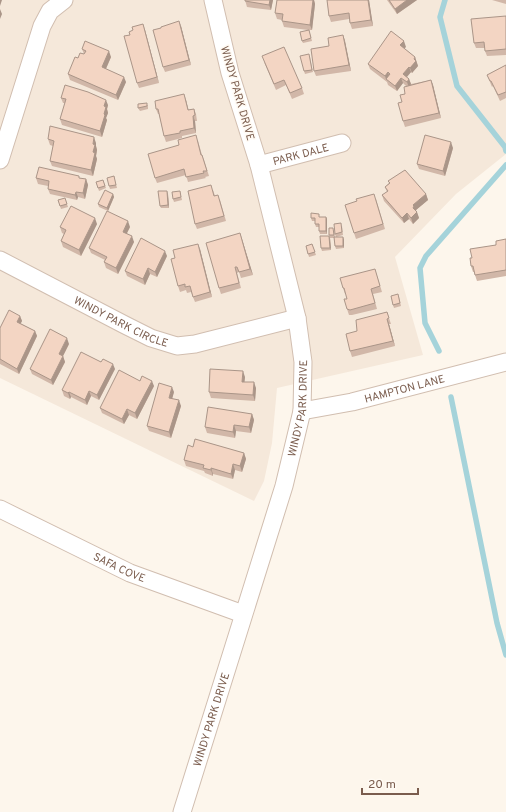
<svg xmlns="http://www.w3.org/2000/svg" width="506" height="812" viewBox="0 0 506 812" font-family="Overpass,sans-serif">
<rect width="100%" height="100%" fill="#fdf6ec"/>
<polygon fill="#f5e8da" points="0,0 506,0 506,154 456,194 395,257 423,355 277,388 272,443 264,481 254,501 0,378"/>
<g fill="none" stroke-linecap="round" stroke-linejoin="round">
<g stroke="#a5d3da" stroke-width="5.5">
<polyline points="445,0 440,17 457,86 505,147 506,151"/>
<polyline points="439,351 425,323 420,268 426,256 506,165"/>
<polyline points="451,397 497,623 506,655"/>
</g>
<defs>
<g id="minor">
<polyline points="0,160 42,26 50,11 64,0"/>
<path id="s1" d="M259,165L342,143"/>
<path id="s2" d="M0,260L125,325L151,338L177,346L195,344L297,318"/>
<path id="s3" d="M302,411L352,402L506,362"/>
<path id="s4" d="M0,509L130,573L243,614"/>
<path id="s5" d="M182,812L284,486L302,411L303,362L297,318L259,165L230,73L213,0"/>
</g>
</defs>
<use href="#minor" stroke="#d1beb0" stroke-width="19"/>
<use href="#minor" stroke="#fff" stroke-width="17"/>
</g>
<g fill="#d1b7a8">
<polygon points="245,0 273,0 271,10 247,7"/>
<polygon points="277,0 314,0 315,4 312,30 309,30 312,41 303,43 302,41 308,30 284,27 282,21 282,20 277,19 275,13"/>
<polygon points="327,0 369,0 373,26 352,29 350,23 349,19 331,22 329,16"/>
<polygon points="387,0 417,0 397,14"/>
<polygon points="492,0 506,0 506,4"/>
<polygon points="506,16 506,55 487,56 485,51 485,48 476,48 474,43"/>
<polygon points="181,26 191,65 165,72 163,67"/>
<polygon points="145,30 159,83 139,88 137,83 130,35"/>
<polygon points="343,35 345,41 351,71 316,76 314,71"/>
<polygon points="406,47 404,48 415,57 418,66 412,73 411,72 407,77 409,79 411,84 431,80 433,85 441,118 405,127 403,121 402,102 405,94 406,86 403,83 397,91 388,85 387,82 370,69 368,64"/>
<polygon points="82,49 111,57 106,69 126,82 118,100 70,80 68,74 78,58 84,54"/>
<polygon points="310,57 313,72 305,74 304,71"/>
<polygon points="264,62 302,88 304,94 292,99 286,85 276,90"/>
<polygon points="506,65 506,98 500,101 493,86 492,87 487,75"/>
<polygon points="61,98 108,105 107,109 108,113 106,118 107,120 102,137 62,125 60,119 65,103 63,103"/>
<polygon points="186,100 188,110 194,109 196,114 197,121 195,121 196,133 182,136 182,138 166,142 164,136 159,114 158,114 156,109"/>
<polygon points="148,105 148,109 140,111 138,108"/>
<polygon points="48,139 96,143 96,146 97,150 96,156 97,159 93,176 52,166 50,161 53,146 50,145"/>
<polygon points="198,141 202,155 204,160 209,176 205,177 206,178 188,182 186,175 157,183 155,178"/>
<polygon points="453,148 445,176 419,169 417,164"/>
<polygon points="114,176 117,188 110,189 109,186"/>
<polygon points="36,178 80,178 86,179 88,185 85,199 78,197 77,200 50,194 48,189 48,186 38,184"/>
<polygon points="103,180 106,188 99,191 96,182"/>
<polygon points="388,181 426,194 428,200 416,210 419,218 413,224 409,219 404,223 384,201 382,195 387,192 385,187 389,183"/>
<polygon points="213,190 215,196 220,200 226,221 197,229 195,224"/>
<polygon points="180,191 182,200 174,202 173,199"/>
<polygon points="113,194 114,197 108,211 99,207 98,204"/>
<polygon points="168,194 169,208 161,208 160,206"/>
<polygon points="65,198 68,207 61,209 58,200"/>
<polygon points="376,199 385,229 356,239 354,233"/>
<polygon points="320,217 326,217 327,219 327,234 320,234 319,231 319,227 316,227 315,224 315,221 312,221 311,218"/>
<polygon points="97,224 81,256 63,247 61,241 64,234 62,233 60,227"/>
<polygon points="342,226 343,235 336,237 335,234"/>
<polygon points="130,227 127,233 134,242 118,274 106,268 104,262 105,260 91,253 89,248"/>
<polygon points="334,230 335,237 343,237 344,240 344,248 336,249 335,246 334,238 330,238 329,235"/>
<polygon points="240,233 253,275 241,278 239,272 237,273 241,288 221,294 219,288"/>
<polygon points="329,236 330,238 331,250 322,251 321,248"/>
<polygon points="506,239 506,276 477,281 474,272 473,272 471,266 472,258"/>
<polygon points="312,244 316,255 309,257 306,246"/>
<polygon points="200,249 212,297 195,302 191,292 187,293 186,290 180,292 178,286"/>
<polygon points="167,256 157,277 150,274 145,285 127,276 125,271"/>
<polygon points="375,269 382,292 373,294 377,309 352,315 349,315 347,309 347,299 346,294 345,294 343,288"/>
<polygon points="399,297 401,306 394,308 393,305"/>
<polygon points="387,312 391,324 389,324 395,346 352,357 350,351 357,331"/>
<polygon points="20,316 22,321 20,323 35,331 37,336 19,374 0,364 0,328"/>
<polygon points="69,344 63,356 65,362 53,385 32,374 30,369"/>
<polygon points="115,369 99,400 91,396 87,405 71,397 70,399 64,396 62,390"/>
<polygon points="245,377 244,382 256,388 255,401 211,398 209,392"/>
<polygon points="140,381 154,386 137,419 129,415 124,424 102,413 100,408"/>
<polygon points="174,392 172,398 181,406 171,438 149,431 147,426"/>
<polygon points="252,414 254,420 251,433 236,431 235,438 207,433 205,427"/>
<polygon points="193,447 244,453 246,459 242,472 235,470 233,479 213,474 213,476 205,473 204,471 186,466 184,460"/>
</g>
<g fill="#aa9588">
<polygon points="0,0 2,0 0,6"/>
<polygon points="270,0 273,0 271,10 269,5"/>
<polygon points="313,0 314,0 315,4 312,30 310,25"/>
<polygon points="368,0 369,0 373,26 371,20"/>
<polygon points="407,0 417,0 397,14 395,9"/>
<polygon points="0,9 2,14 0,19"/>
<polygon points="179,21 181,26 191,65 189,60"/>
<polygon points="143,24 145,30 159,83 157,77"/>
<polygon points="343,35 345,41 351,71 349,65"/>
<polygon points="404,41 406,47 402,51 400,45"/>
<polygon points="109,51 111,57 104,73 102,67"/>
<polygon points="415,57 418,66 412,73 410,68 414,59"/>
<polygon points="409,67 411,72 405,79 403,74"/>
<polygon points="388,72 390,78 386,79 387,82 385,76"/>
<polygon points="124,77 126,82 118,100 116,95"/>
<polygon points="401,78 403,83 397,91 395,86"/>
<polygon points="409,79 411,84 409,88 407,82"/>
<polygon points="431,80 433,85 441,118 439,113"/>
<polygon points="184,94 186,100 190,116 188,110"/>
<polygon points="106,100 108,105 107,109 108,113 106,118 107,120 102,137 100,131 104,114 104,106"/>
<polygon points="193,116 195,121 196,133 194,128"/>
<polygon points="94,137 96,143 96,146 97,150 96,156 97,159 93,176 91,170 93,152 93,144"/>
<polygon points="451,142 453,148 445,176 443,171"/>
<polygon points="86,179 88,185 85,199 83,193"/>
<polygon points="167,191 168,194 169,208 168,205"/>
<polygon points="76,192 78,197 77,200 75,195"/>
<polygon points="113,194 114,197 108,211 107,208"/>
<polygon points="426,194 428,200 416,210 416,212 413,208 413,205"/>
<polygon points="417,212 419,218 413,224 411,218"/>
<polygon points="407,213 409,219 404,223 402,218"/>
<polygon points="326,217 327,219 327,234 326,231"/>
<polygon points="95,218 97,224 81,256 79,250"/>
<polygon points="128,221 130,227 125,237 123,232"/>
<polygon points="240,233 242,239 253,275 250,269"/>
<polygon points="132,236 134,242 118,274 116,268"/>
<polygon points="329,236 330,238 331,250 330,248"/>
<polygon points="343,237 344,240 344,248 343,246"/>
<polygon points="198,244 200,249 212,297 210,292"/>
<polygon points="165,251 167,256 157,277 155,272"/>
<polygon points="148,268 150,274 145,285 143,279"/>
<polygon points="20,316 22,321 19,327 17,322"/>
<polygon points="387,319 389,324 395,346 393,341"/>
<polygon points="35,331 37,336 19,374 17,369"/>
<polygon points="67,338 69,344 61,360 59,354"/>
<polygon points="63,356 65,362 53,385 51,380"/>
<polygon points="113,364 115,369 99,400 97,395"/>
<polygon points="243,371 245,377 244,387 242,382"/>
<polygon points="152,381 154,386 137,419 135,413"/>
<polygon points="254,382 256,388 255,401 253,395"/>
<polygon points="172,387 174,392 171,403 169,398"/>
<polygon points="89,391 91,396 87,405 85,400"/>
<polygon points="69,392 71,397 70,399 68,393"/>
<polygon points="179,400 181,406 171,438 169,432"/>
<polygon points="127,409 129,415 124,424 122,419"/>
<polygon points="252,414 254,420 251,433 249,427"/>
<polygon points="234,425 236,431 235,438 233,432"/>
<polygon points="244,453 246,459 242,472 240,466"/>
<polygon points="233,464 235,470 233,479 231,474"/>
<polygon points="211,468 213,474 213,476 211,470"/>
</g>
<g fill="#f3d5c3" stroke="#aa9588">
<polygon points="245,0 270,0 269,5 245,1"/>
<polygon points="277,0 313,0 310,25 282,21 283,14 275,13"/>
<polygon points="327,0 368,0 371,20 350,23 349,13 329,16"/>
<polygon points="389,0 407,0 395,9"/>
<polygon points="506,16 506,49 485,51 484,42 474,43 471,19"/>
<polygon points="179,21 189,60 163,67 153,30 161,28 161,27"/>
<polygon points="143,24 157,77 137,83 124,36 130,35 129,32 133,30 132,27"/>
<polygon points="309,30 311,38 302,41 300,32"/>
<polygon points="391,31 404,41 400,45 415,57 414,59 416,61 410,68 409,67 403,74 409,79 407,82 401,78 395,86 386,79 390,74 388,72 385,76 368,64"/>
<polygon points="343,35 349,65 314,71 311,49 329,46 328,38"/>
<polygon points="85,41 109,51 102,67 124,77 116,95 68,74 75,57 78,58 80,53 84,54 86,51 82,49"/>
<polygon points="284,47 302,88 290,93 284,80 274,84 262,56"/>
<polygon points="309,54 312,70 304,71 300,56"/>
<polygon points="506,65 506,92 498,95 491,81 490,81 487,75"/>
<polygon points="431,80 439,113 403,121 398,103 402,102 400,95 405,94 404,87"/>
<polygon points="65,85 88,92 106,100 104,106 106,107 104,114 105,115 100,131 60,119 66,99 61,98"/>
<polygon points="184,94 188,110 194,109 195,115 193,116 194,128 180,131 180,133 164,136 158,109 156,109 155,101"/>
<polygon points="147,103 147,106 138,108 138,104"/>
<polygon points="50,126 94,137 93,144 95,145 93,152 95,153 91,170 50,161 54,141 48,139"/>
<polygon points="196,135 201,155 202,155 207,171 203,171 204,173 186,177 184,169 155,178 148,154 179,145 178,140"/>
<polygon points="425,135 451,142 443,171 417,164"/>
<polygon points="39,167 79,176 79,178 86,179 83,193 76,192 75,195 48,189 49,181 36,178"/>
<polygon points="405,170 426,194 413,205 414,206 413,208 417,212 411,218 407,213 402,218 382,195 388,191 385,187 390,183 388,181"/>
<polygon points="114,176 116,185 109,186 107,178"/>
<polygon points="103,180 105,186 98,188 96,182"/>
<polygon points="211,185 214,196 218,195 224,216 195,224 188,191"/>
<polygon points="105,190 113,194 107,208 98,204"/>
<polygon points="158,191 167,191 168,205 160,206"/>
<polygon points="180,191 181,197 173,199 172,192"/>
<polygon points="374,194 383,224 354,233 345,205 357,201 356,199"/>
<polygon points="65,198 67,204 60,206 58,200"/>
<polygon points="71,206 95,218 79,250 61,241 66,230 60,227"/>
<polygon points="107,211 128,221 123,232 132,236 116,268 104,262 107,257 89,248"/>
<polygon points="311,213 319,214 319,217 326,217 326,231 319,231 319,224 315,224 315,218 311,218"/>
<polygon points="341,223 342,232 335,234 334,224"/>
<polygon points="329,228 333,228 334,235 329,235"/>
<polygon points="240,233 250,269 239,272 237,267 235,267 239,283 219,288 206,243"/>
<polygon points="320,236 329,236 330,248 321,248"/>
<polygon points="334,237 343,237 343,246 335,246"/>
<polygon points="141,238 165,251 155,272 148,268 143,279 125,271"/>
<polygon points="506,239 506,270 475,275 473,266 471,266 470,258 472,258 470,249 496,245 496,241"/>
<polygon points="198,244 210,292 193,297 190,286 185,287 185,284 178,286 171,259 175,258 173,250"/>
<polygon points="312,244 315,252 308,254 306,246"/>
<polygon points="375,269 380,286 371,289 375,303 350,310 347,309 344,299 347,299 344,288 343,288 340,278"/>
<polygon points="398,294 400,303 393,305 391,296"/>
<polygon points="9,310 20,316 17,322 35,331 17,369 0,359 0,328"/>
<polygon points="387,312 389,318 387,319 393,341 350,351 346,334 357,331 356,320"/>
<polygon points="50,329 67,338 59,354 63,356 51,380 30,369"/>
<polygon points="81,352 101,362 103,359 113,364 97,395 89,391 85,400 69,392 68,393 62,390"/>
<polygon points="210,369 243,371 242,382 254,382 253,395 209,392"/>
<polygon points="119,370 140,381 142,376 152,381 135,413 127,409 122,419 100,408"/>
<polygon points="159,383 172,387 169,398 179,400 169,432 147,426"/>
<polygon points="208,407 252,414 249,427 234,425 233,432 205,427"/>
<polygon points="195,439 244,453 240,466 233,464 231,474 211,468 211,470 203,468 204,465 184,460 188,445 193,447"/>
</g>
<g text-anchor="middle" stroke-width="3" stroke-linejoin="round" paint-order="stroke">
<g font-size="11" fill="#7a5c4d" stroke="#fffaf3">
<text transform="translate(238 93) rotate(74)" y="4">WINDY PARK DRIVE</text>
<text dy="4" stroke="none"><textPath href="#s1" startOffset="43">PARK DALE</textPath></text>
<text dy="4" stroke="none"><textPath href="#s2" startOffset="136">WINDY PARK CIRCLE</textPath></text>
<text dy="4" stroke="none"><textPath href="#s3" startOffset="105">HAMPTON LANE</textPath></text>
<text dy="4" stroke="none"><textPath href="#s5" startOffset="421">WINDY PARK DRIVE</textPath></text>
<text dy="4" stroke="none"><textPath href="#s4" startOffset="133">SAFA COVE</textPath></text>
<text dy="4" stroke="none"><textPath href="#s5" startOffset="97">WINDY PARK DRIVE</textPath></text>
</g>
</g>
<path d="M362 788v6h56v-6" fill="none" stroke="#7a5c4d" stroke-width="2"/>
<text x="368" y="788" font-size="12" fill="#7a5c4d" stroke="#fffaf3" stroke-width="3" paint-order="stroke">20 m</text>
</svg>
